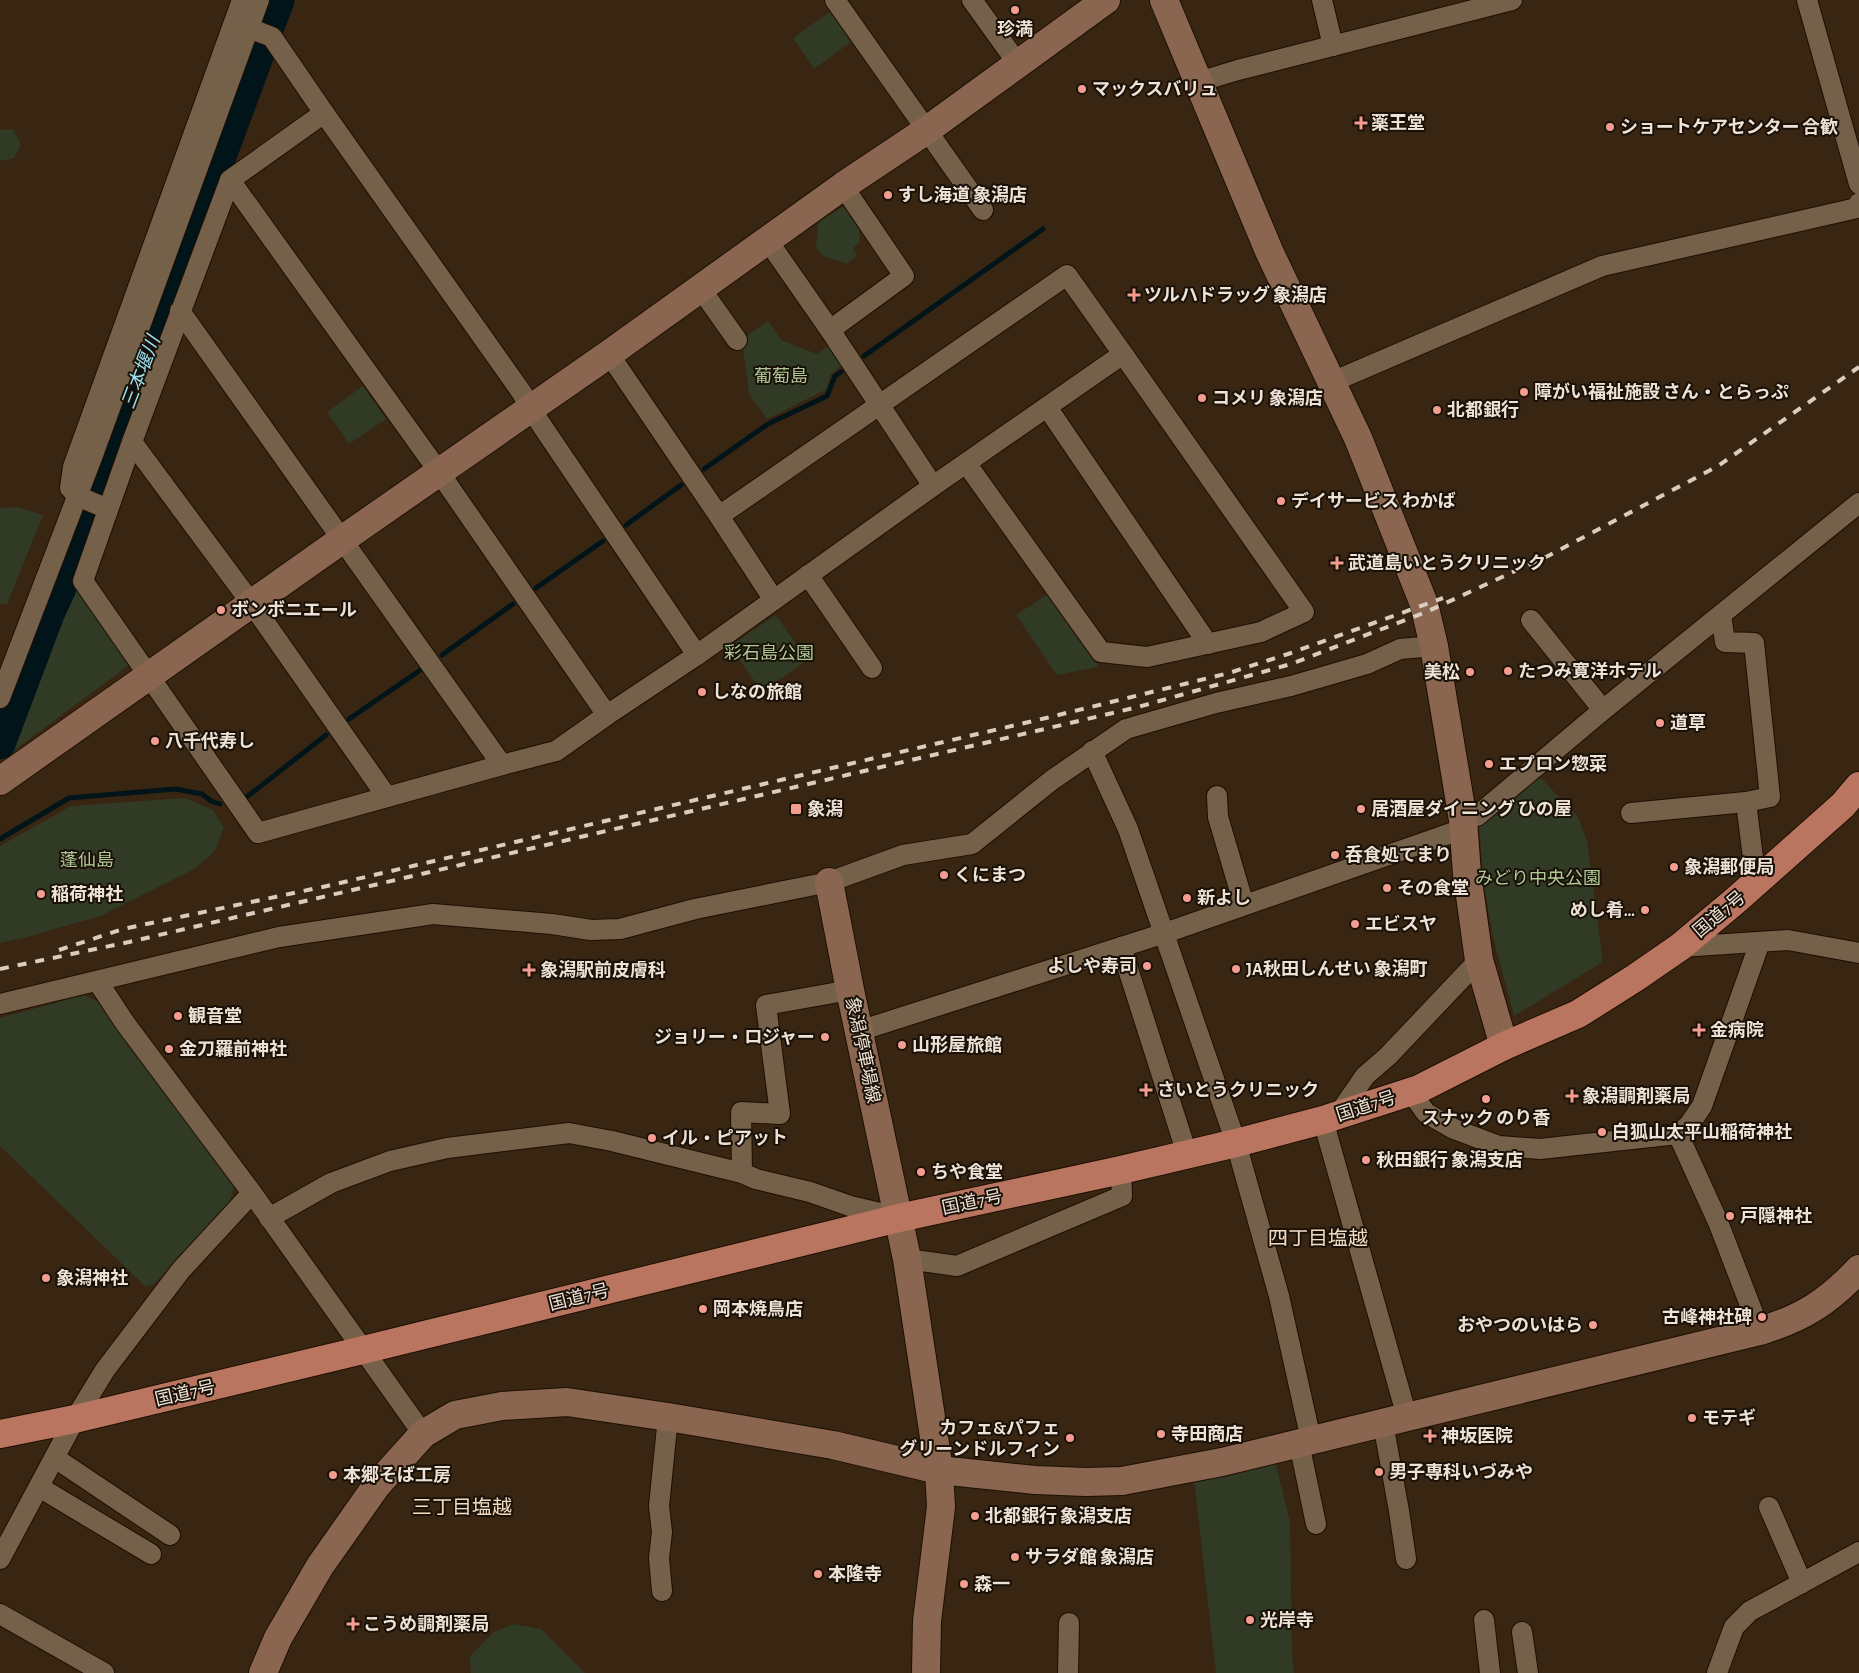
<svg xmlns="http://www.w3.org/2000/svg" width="1859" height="1673" viewBox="0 0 1859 1673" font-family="'Alegreya Sans','Noto Sans JP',sans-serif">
<rect width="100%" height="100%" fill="#382612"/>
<g fill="#303a24">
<polygon points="830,12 851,42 814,69 793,38"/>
<polygon points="13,129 21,145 14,158 1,161 0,160 0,130"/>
<polygon points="848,204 863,227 859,231 860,242 853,248 857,256 846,264 823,256 816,248 818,222"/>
<polygon points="768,321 781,340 817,354 830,345 843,364 830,375 827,389 767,419 749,394 742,339"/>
<polygon points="363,386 386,419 349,444 327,412"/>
<polygon points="18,507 43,515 7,604 0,604 0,508"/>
<polygon points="74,584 129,665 12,752"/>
<polygon points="1048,594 1099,667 1057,675 1016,615"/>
<polygon points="776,615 807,660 762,692 730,646"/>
<polygon points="1541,778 1578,817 1587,841 1603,962 1514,1016 1493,937 1484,884 1479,826 1529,784"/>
<polygon points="185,798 213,810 224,828 215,851 196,868 100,916 23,938 0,943 0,846 71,806"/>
<polygon points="84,995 98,1002 234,1186 230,1202 154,1284 146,1287 0,1146 0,1018"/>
<polygon points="1275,1461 1290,1522 1292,1653 1294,1673 1216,1673 1194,1479"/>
<polygon points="514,1624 541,1629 585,1673 471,1673 470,1656 494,1632"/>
</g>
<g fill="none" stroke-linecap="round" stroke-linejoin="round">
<g stroke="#00141a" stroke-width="5">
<polyline points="864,356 1043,229"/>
<polyline points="704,469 768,424 827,396 835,376 841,372"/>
<polyline points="626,525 681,485"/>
<polyline points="536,588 603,541"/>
<polyline points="442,655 513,604"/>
<polyline points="349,719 419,671"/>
<polyline points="248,796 326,735"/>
<polyline points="0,839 69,798 175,789 202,794 211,801 220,804"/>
</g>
<polyline stroke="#00141a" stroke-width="31" points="0,744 49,614 60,590 279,0"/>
<defs>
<g id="street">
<polyline points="835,0 983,210"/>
<polyline points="972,0 1018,64"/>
<polyline points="1322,0 1333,46"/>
<polyline points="1807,0 1859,184"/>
<polyline points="249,28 272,37 324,113 522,393 530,408 697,655 933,486"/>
<polyline points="1198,82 1238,70 1512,0"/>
<polyline points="324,113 230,180 439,472 607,715 697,655"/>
<polyline points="230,180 132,442 252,604 387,797 502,765"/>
<path d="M768,241L830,330L933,486C997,442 1060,398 1123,354L1304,612L1261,632L1147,657L1101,652L966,463"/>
<polyline points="701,289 737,340"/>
<polyline points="180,311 502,765 556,751 607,715"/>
<polyline points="830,330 904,276 843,186"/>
<polyline points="609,354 719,516 1067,275 1123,354"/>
<polyline points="1332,382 1602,266 1857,208 1859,203"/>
<polyline points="1047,407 1208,644"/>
<polyline points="132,442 83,581 258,833 387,797"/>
<polyline points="108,509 77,496 70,488 73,467 242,0"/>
<polyline points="719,516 774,600"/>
<polyline points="808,575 872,668"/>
<polyline points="1531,620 1603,710"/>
<polyline points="0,698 93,455 259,0"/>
<polyline points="1092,751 1128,829 1236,1143 1279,1296 1311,1440"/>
<polyline points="1217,796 1218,817 1244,905"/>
<polyline points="1746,802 1756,882"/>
<polyline points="1631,813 1746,802 1770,797 1754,643 1725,642 1721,615"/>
<polyline points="1463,820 1477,816 1603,710 1859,503"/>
<polyline points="1121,947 1187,1154"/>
<polyline points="1680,947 1788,940 1859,953"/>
<polyline points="98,982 125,1023 252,1193 423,1434"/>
<polyline points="0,1004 279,937 433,914 552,924 591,930 620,929 695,909 829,882 903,855 972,844 1052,780 1126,729 1216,703 1291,686 1367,664 1400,649 1434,646"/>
<polyline points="859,1031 1165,933 1463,829"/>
<polyline points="1411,1092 1426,1113 1454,1129 1499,1146 1540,1149 1678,1134 1689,1125 1702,1106 1760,942"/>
<polyline points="1338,1115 1365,1076 1388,1056 1479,960"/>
<polyline points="1323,1120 1407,1417"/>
<polyline points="1678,1134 1718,1222 1760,1331"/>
<polyline points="742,1173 741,1112 780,1114 766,1005 850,990"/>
<polyline points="269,1218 331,1183 390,1161 447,1148 569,1133 612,1141 742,1173 756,1179 810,1192 850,1206 897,1217"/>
<polyline points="907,1259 957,1266 1122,1196 1121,1170"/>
<polyline points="1383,1423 1399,1511 1406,1559"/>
<polyline points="1299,1443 1316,1524"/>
<polyline points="55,1458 170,1535"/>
<polyline points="39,1487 151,1554"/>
<polyline points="1769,1507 1802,1583"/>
<polyline points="0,1559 75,1419 105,1370 181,1270 252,1193"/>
<polyline points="662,1591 659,1558 662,1532 659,1506 668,1417"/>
<polyline points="0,1614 104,1673"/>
<polyline points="1484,1620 1490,1673"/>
<polyline points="1522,1632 1528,1673"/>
<polyline points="1068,1673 1069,1623"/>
<polyline points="1717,1673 1734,1627 1750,1611 1859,1552"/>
</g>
<g id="secondary">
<polyline points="1164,0 1269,251 1358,438 1424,604 1434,646 1463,820 1467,874 1479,960 1504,1046"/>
<polyline points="0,781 343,539 609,354 843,186 927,130 1106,0"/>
<polyline points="829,882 850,990 907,1259 939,1470 941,1507 927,1621 926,1673"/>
<path d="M263,1673L278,1638L320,1566L377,1485L423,1434L455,1415L502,1406L567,1402L668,1417L833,1445L939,1470L1035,1480L1086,1482L1122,1481L1222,1462L1760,1331C1803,1318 1828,1302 1859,1269"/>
</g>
<polyline id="highway" points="0,1434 75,1419 363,1350 899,1218 1121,1170 1236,1143 1323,1120 1419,1089 1504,1046 1578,1014 1635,978 1680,947 1736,900 1843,805 1859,786"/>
</defs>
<use href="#street" stroke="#1f0f00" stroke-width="22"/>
<use href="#secondary" stroke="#1f0f00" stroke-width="30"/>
<use href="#highway" stroke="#1f0f00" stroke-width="30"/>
<use href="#street" stroke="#75604a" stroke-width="20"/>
<use href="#secondary" stroke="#8a6651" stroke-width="28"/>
<use href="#highway" stroke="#ba7560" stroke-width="28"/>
<g stroke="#d9cdc0" stroke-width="4" stroke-dasharray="9 9" stroke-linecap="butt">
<polyline points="59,950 123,929 327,886 1046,718 1229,673 1288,654 1443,598"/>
<polyline points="0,969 129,942 1049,728 1138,707 1291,664 1426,612 1548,556 1718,466 1859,367"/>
</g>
</g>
<g fill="#f59c91" stroke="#191108" stroke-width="2">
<circle cx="1015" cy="10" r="5"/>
<circle cx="1082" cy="89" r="5"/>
<path d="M1358.5 115.5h5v5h5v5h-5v5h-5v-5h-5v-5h5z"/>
<circle cx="1610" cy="127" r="5"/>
<circle cx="888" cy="195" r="5"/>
<path d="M1131.5 287.5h5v5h5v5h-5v5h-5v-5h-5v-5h5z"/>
<circle cx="1524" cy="392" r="5"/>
<circle cx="1202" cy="398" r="5"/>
<circle cx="1437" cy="410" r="5"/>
<circle cx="1281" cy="501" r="5"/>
<path d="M1334.5 555.5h5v5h5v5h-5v5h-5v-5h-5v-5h5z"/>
<circle cx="221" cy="610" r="5"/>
<circle cx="1508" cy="671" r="5"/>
<circle cx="1470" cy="672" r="5"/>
<circle cx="702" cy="692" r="5"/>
<circle cx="1660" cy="723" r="5"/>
<circle cx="155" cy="741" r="5"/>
<circle cx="1489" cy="764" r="5"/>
<rect x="790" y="803" width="12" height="12" rx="2.5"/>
<circle cx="1361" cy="809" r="5"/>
<circle cx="1335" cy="855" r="5"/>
<circle cx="1674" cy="867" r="5"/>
<circle cx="944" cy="875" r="5"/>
<circle cx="1387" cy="888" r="5"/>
<circle cx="41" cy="894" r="5"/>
<circle cx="1187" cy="898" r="5"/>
<circle cx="1645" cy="910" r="5"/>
<circle cx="1355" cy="924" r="5"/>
<circle cx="1147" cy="966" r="5"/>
<circle cx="1236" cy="969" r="5"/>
<path d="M526.5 962.5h5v5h5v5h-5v5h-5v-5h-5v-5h5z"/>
<circle cx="178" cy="1016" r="5"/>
<path d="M1696.5 1022.5h5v5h5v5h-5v5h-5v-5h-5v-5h5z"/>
<circle cx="825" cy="1037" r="5"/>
<circle cx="902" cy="1045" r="5"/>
<circle cx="169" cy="1049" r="5"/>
<path d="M1143.5 1082.5h5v5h5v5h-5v5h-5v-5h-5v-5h5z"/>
<path d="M1569.5 1088.5h5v5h5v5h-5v5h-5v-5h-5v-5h5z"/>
<circle cx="1486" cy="1099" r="5"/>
<circle cx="1602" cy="1132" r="5"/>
<circle cx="652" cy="1138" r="5"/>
<circle cx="1366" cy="1160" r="5"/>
<circle cx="921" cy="1172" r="5"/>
<circle cx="1730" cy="1216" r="5"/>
<circle cx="46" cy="1278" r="5"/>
<circle cx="703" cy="1309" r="5"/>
<circle cx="1762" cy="1317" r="5"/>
<circle cx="1593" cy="1325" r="5"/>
<circle cx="1692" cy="1418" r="5"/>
<circle cx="1161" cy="1434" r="5"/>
<path d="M1427.5 1428.5h5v5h5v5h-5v5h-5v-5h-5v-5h5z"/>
<circle cx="1070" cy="1438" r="5"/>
<circle cx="1379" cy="1472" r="5"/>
<circle cx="333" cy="1475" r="5"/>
<circle cx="975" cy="1516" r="5"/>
<circle cx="1015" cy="1557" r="5"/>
<circle cx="818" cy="1574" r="5"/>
<circle cx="964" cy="1584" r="5"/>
<circle cx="1250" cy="1620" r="5"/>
<path d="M350.5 1616.5h5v5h5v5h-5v5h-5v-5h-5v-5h5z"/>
</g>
<g text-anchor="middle" stroke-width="4" stroke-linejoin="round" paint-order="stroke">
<g font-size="18" font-weight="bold" fill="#eee2d6" stroke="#191108" text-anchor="start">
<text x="1015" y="35" text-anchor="middle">珍満</text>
<text x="1092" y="95">マックスバリュ</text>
<text x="1371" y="129">薬王堂</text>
<text x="1620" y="133">ショートケアセンター 合歓</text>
<text x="898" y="201">すし海道 象潟店</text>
<text x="1144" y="301">ツルハドラッグ 象潟店</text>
<text x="1534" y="398">障がい福祉施設 さん・とらっぷ</text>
<text x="1212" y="404">コメリ 象潟店</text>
<text x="1447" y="416">北都銀行</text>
<text x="1291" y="507">デイサービス わかば</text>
<text x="1348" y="569">武道島いとうクリニック</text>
<text x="231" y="616">ボンボニエール</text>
<text x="1518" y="677">たつみ寛洋ホテル</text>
<text x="1460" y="678" text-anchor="end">美松</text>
<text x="712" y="698">しなの旅館</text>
<text x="1670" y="729">道草</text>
<text x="165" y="747">八千代寿し</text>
<text x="1499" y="770">エプロン惣菜</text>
<text x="807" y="815">象潟</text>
<text x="1371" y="815">居酒屋ダイニング ひの屋</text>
<text x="1345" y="861">呑食処てまり</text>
<text x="1684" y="873">象潟郵便局</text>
<text x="954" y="881">くにまつ</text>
<text x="1397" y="894">その食堂</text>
<text x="51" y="900">稲荷神社</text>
<text x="1197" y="904">新よし</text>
<text x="1635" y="916" text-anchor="end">めし肴…</text>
<text x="1365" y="930">エビスヤ</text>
<text x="1137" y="972" text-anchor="end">よしや寿司</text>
<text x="1246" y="975">JA秋田しんせい 象潟町</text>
<text x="540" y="976">象潟駅前皮膚科</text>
<text x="188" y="1022">観音堂</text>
<text x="1710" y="1036">金病院</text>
<text x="815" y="1043" text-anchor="end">ジョリー・ロジャー</text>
<text x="912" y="1051">山形屋旅館</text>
<text x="179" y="1055">金刀羅前神社</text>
<text x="1157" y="1096">さいとうクリニック</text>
<text x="1582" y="1102">象潟調剤薬局</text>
<text x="1486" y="1124" text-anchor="middle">スナック のり香</text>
<text x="1612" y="1138">白狐山太平山稲荷神社</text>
<text x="662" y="1144">イル・ピアット</text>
<text x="1376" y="1166">秋田銀行 象潟支店</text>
<text x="931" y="1178">ちや食堂</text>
<text x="1740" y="1222">戸隠神社</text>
<text x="56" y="1284">象潟神社</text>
<text x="713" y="1315">岡本焼鳥店</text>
<text x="1752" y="1323" text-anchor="end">古峰神社碑</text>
<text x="1583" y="1331" text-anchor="end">おやつのいはら</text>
<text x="1702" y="1424">モテギ</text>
<text x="1060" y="1434" text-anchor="end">カフェ&amp;パフェ<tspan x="1060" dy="21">グリーンドルフィン</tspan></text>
<text x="1171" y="1440">寺田商店</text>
<text x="1441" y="1442">神坂医院</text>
<text x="1389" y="1478">男子専科いづみや</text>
<text x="343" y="1481">本郷そば工房</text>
<text x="985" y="1522">北都銀行 象潟支店</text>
<text x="1025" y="1563">サラダ館 象潟店</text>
<text x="828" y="1580">本隆寺</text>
<text x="974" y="1590">森一</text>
<text x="1260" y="1626">光岸寺</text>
<text x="363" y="1630">こうめ調剤薬局</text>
</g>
<g font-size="18" fill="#b1c996" stroke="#191108">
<text x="781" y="382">葡萄島</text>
<text x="769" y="659">彩石島公園</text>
<text x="87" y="866">蓬仙島</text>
<text x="1538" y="884">みどり中央公園</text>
</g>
<g font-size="18" fill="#eee2d6" stroke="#191108">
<text transform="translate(1719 914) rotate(-40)" y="6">国道7号</text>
<text transform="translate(863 1050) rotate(78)" y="6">象潟停車場線</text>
<text transform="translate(1366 1106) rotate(-18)" y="6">国道7号</text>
<text transform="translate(972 1202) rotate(-12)" y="6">国道7号</text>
<text transform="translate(579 1297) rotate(-14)" y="6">国道7号</text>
<text transform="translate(185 1393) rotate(-13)" y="6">国道7号</text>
</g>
<g font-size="19" font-style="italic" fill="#99dff0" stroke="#191108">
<text transform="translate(140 372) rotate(-69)" y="7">三本堰川</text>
</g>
<g font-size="20" fill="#f2dac1" stroke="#191108">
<text x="1318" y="1245">四丁目塩越</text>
<text x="462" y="1514">三丁目塩越</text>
</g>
</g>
</svg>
